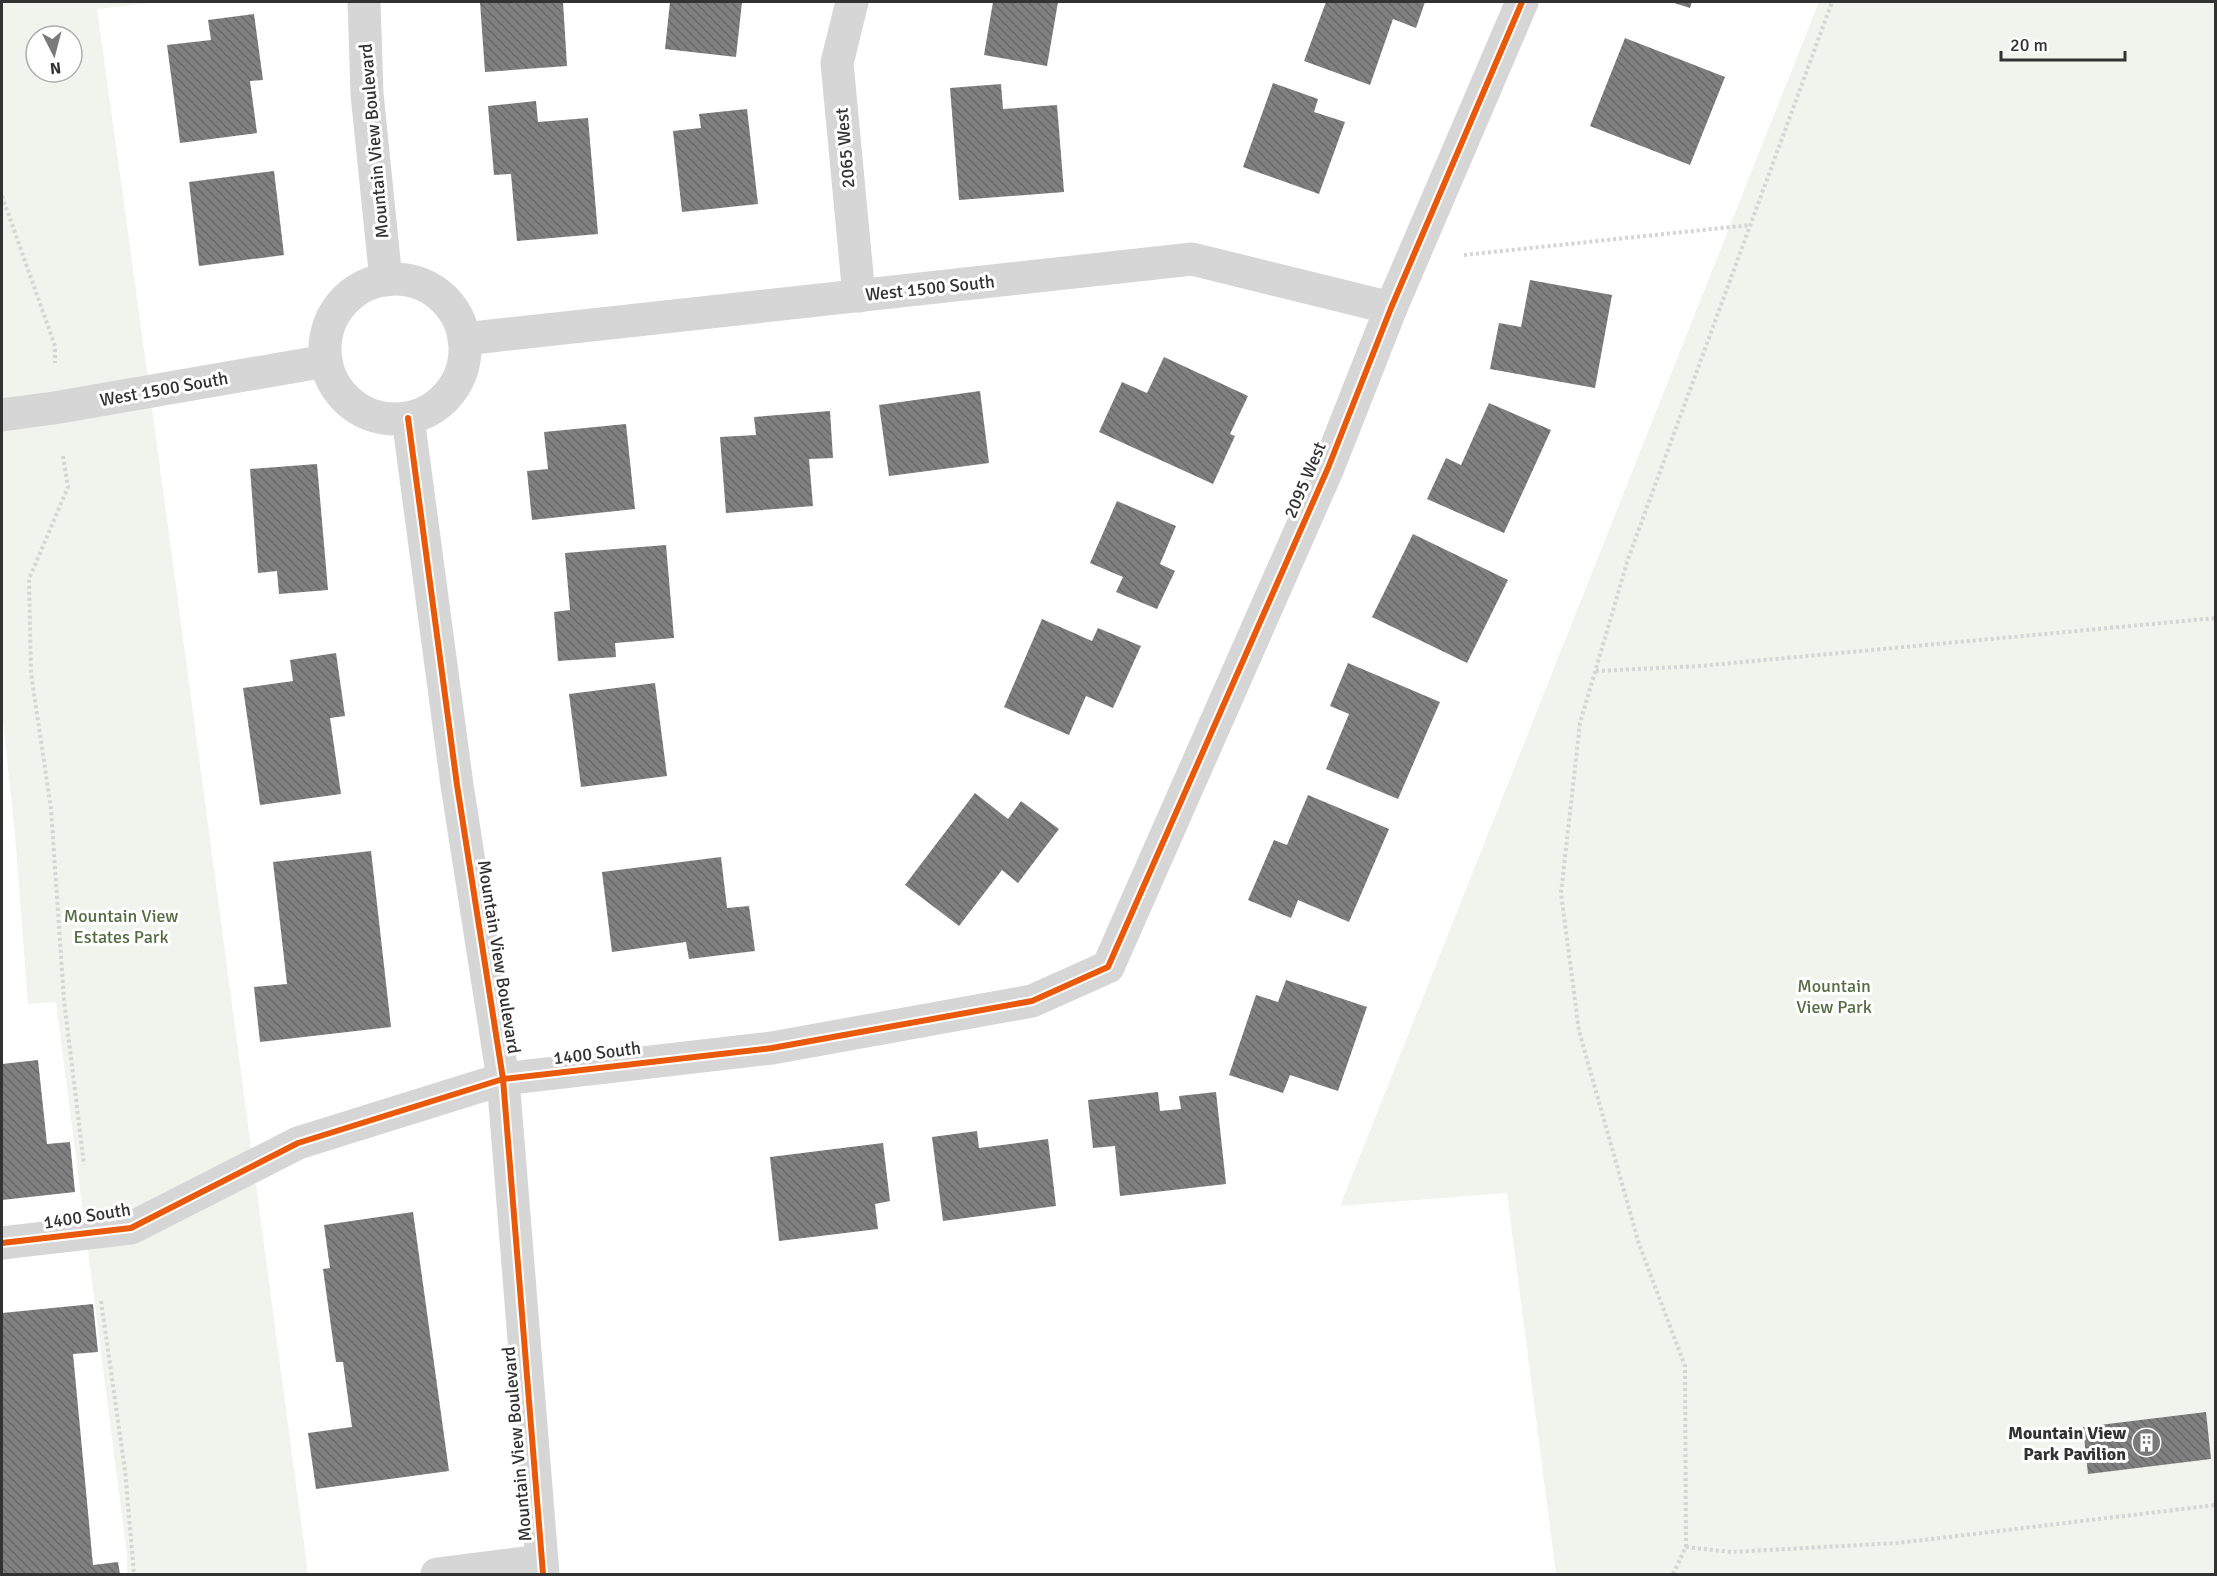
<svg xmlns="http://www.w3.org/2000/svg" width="2217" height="1576" viewBox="0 0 2217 1576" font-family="Signika,sans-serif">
<defs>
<pattern id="building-back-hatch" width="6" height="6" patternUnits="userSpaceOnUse" patternTransform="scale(1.5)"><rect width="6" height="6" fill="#808080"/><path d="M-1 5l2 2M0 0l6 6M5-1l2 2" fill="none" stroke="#696969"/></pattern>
</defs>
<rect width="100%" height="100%" fill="#fff"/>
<g fill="#f1f4ed" fill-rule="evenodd">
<path d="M2,2H159L97,9C170,531 238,1053 308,1574H127V1555L56,1002L28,1004L15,834L2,712ZM36,36H72V72H36Z"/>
<polygon points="1819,2 2215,2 2215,1574 1556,1574 1507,1193 1340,1206"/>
</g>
<g fill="url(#building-back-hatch)">
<polygon points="480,2 563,2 567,66 485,72"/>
<polygon points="670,2 742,2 736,57 665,49"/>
<polygon points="993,2 1058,2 1047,66 984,55"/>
<polygon points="1326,2 1425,2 1416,28 1393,19 1370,85 1304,61"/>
<polygon points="1671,2 1692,2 1690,8"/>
<polygon points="254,14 263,80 250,81 257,133 180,143 167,45 211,40 208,20"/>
<polygon points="1625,38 1725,77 1690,165 1590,126"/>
<polygon points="1273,83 1318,99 1314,112 1345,122 1319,194 1243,167"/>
<polygon points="1001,84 1003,109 1057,105 1064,192 959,200 950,88"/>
<polygon points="536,101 538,122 588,118 598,234 517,241 511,174 494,175 488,106"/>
<polygon points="747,109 758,204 682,212 673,131 701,128 699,114"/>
<polygon points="274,171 284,255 199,266 189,182"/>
<polygon points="1530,280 1612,295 1595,388 1490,369 1499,323 1521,327"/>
<polygon points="1164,357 1248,396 1230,434 1235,436 1213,484 1099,432 1122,382 1147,393"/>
<polygon points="980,391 989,463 889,476 879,405"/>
<polygon points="1489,403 1551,430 1504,533 1427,499 1446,458 1461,465"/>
<polygon points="830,411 833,458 809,459 813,506 726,513 720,437 756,435 754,417"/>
<polygon points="626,424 635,509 532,520 527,471 548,469 544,432"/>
<polygon points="317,464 328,590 279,594 277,571 258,573 250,469"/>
<polygon points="1117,501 1176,526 1160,564 1175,571 1157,609 1116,592 1123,577 1090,563"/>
<polygon points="1413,534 1508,580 1467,663 1372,617"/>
<polygon points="666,545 674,638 615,643 616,657 558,661 554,612 570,610 565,553"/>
<polygon points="1042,619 1092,641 1098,628 1141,646 1113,708 1086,696 1069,735 1004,707"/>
<polygon points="336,653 345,716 330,718 341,794 260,805 243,688 293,681 290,660"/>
<polygon points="1348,663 1440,702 1398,799 1326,769 1349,714 1330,706"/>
<polygon points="655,683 667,776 581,787 569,694"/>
<polygon points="975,793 1008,819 1021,801 1059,829 1018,883 1002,870 959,926 905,885"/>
<polygon points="1308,795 1389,829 1349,922 1298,900 1291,918 1248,900 1274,840 1287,845"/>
<polygon points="371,851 391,1027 260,1042 254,987 287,984 273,862"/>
<polygon points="721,857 727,908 749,906 755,951 689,959 686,942 612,952 602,872"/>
<polygon points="1286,980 1367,1007 1338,1091 1290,1075 1283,1093 1229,1075 1256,995 1278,1002"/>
<polygon points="38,1060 47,1144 70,1142 75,1192 2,1200 2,1064"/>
<polygon points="1158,1092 1160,1111 1181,1109 1179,1096 1216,1092 1226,1184 1120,1196 1115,1146 1093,1148 1088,1100"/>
<polygon points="977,1131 979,1148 1048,1139 1056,1206 943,1221 932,1137"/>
<polygon points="883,1143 890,1201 875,1204 878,1229 779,1241 770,1157"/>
<polygon points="413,1212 449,1471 316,1489 308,1433 352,1427 343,1362 336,1362 323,1269 330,1268 324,1225"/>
<polygon points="93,1304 98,1352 73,1354 93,1565 118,1562 120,1574 2,1574 2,1313"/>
<polygon points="2206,1412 2211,1459 2088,1474 2083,1427"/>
</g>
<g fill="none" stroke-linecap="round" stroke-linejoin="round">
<g stroke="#d5d5d5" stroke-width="4" stroke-dasharray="3 3" stroke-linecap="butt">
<polyline points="2,196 55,346 55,363"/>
<polyline points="1464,255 1750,225"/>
<polyline points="63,456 68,487 29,579 31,673 51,809 64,1000 84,1165"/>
<polyline points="1596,671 1700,666 2216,618"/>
<polyline points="101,1301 125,1470 134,1574"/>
<polyline points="1686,1547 1731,1552 1898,1543 2216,1505"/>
<polyline points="1673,1574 1686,1547 1685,1366 1639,1244 1579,1031 1561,893 1580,723 1628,559 1832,2"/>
</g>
<g stroke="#d6d6d6" stroke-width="33">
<polyline points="364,2 367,94 386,280"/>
<polyline points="852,2 837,63 859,296"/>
<circle cx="395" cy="349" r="70"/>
<polyline points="464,339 1192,259 1391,308"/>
<polyline points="2,415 54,408 326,361"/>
<polyline points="408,418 457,785 503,1079 543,1574"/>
<polyline points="2,1243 131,1228 298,1143 503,1079 772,1048 1032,1001 1108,967 1328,468 1391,308 1522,2"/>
<polyline points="437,1574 541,1561"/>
</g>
<defs>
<g id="cycleway">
<polyline points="408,418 457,785 503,1079 543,1574"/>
<polyline points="2,1243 131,1228 298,1143 503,1079 772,1048 1032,1001 1108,967 1328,468 1391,308 1522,2"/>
</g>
</defs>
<use href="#cycleway" stroke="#fff" stroke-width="10"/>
<use href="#cycleway" stroke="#e8590c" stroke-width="6"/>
</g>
<defs>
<symbol id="building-disc" viewBox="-11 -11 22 22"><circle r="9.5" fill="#7a7a7a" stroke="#fff"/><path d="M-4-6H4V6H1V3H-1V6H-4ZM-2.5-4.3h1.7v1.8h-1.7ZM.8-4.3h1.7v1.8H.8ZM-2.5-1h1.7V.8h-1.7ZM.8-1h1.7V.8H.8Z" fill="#fff"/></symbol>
</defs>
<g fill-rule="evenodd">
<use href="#building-disc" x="2130" y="1426" width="33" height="33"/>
</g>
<g text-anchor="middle" stroke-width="6" stroke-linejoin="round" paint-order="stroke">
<g font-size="18" fill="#323232" stroke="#fff">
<text transform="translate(374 141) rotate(-95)" y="6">Mountain View Boulevard</text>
<text transform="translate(845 148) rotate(-95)" y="6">2065 West</text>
<text transform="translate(930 288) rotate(-6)" y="6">West 1500 South</text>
<text transform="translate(164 389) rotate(-10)" y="6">West 1500 South</text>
<text transform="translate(1305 480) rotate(-67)" y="6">2095 West</text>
<text transform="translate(499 957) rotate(81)" y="6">Mountain View Boulevard</text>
<text transform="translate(597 1053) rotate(-7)" y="6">1400 South</text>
<text transform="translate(87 1216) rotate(-9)" y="6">1400 South</text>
<text transform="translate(517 1444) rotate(-95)" y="6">Mountain View Boulevard</text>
</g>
<g font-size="18" fill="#536c41" stroke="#fff">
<text x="121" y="922">Mountain View<tspan x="121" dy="21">Estates Park</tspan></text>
<text x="1834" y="992">Mountain<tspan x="1834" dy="21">View Park</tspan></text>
</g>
<g font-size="18" font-weight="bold" fill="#323232" stroke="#fff" text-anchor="end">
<text x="2126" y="1439">Mountain View<tspan x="2126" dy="21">Park Pavilion</tspan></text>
</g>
</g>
<rect width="2217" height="1576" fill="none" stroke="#323232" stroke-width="6"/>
<g transform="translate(54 54) rotate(174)"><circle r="28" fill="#ffffff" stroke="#adadad" stroke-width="1.5"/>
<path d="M0-4.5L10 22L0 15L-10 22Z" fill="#7a7a7a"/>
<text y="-9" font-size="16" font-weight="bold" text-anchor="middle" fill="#323232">N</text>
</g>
<path d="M2001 51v9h124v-9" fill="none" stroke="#323232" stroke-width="3"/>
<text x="2010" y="51" font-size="18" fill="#323232" stroke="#ffffff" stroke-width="4.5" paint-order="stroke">20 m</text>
</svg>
